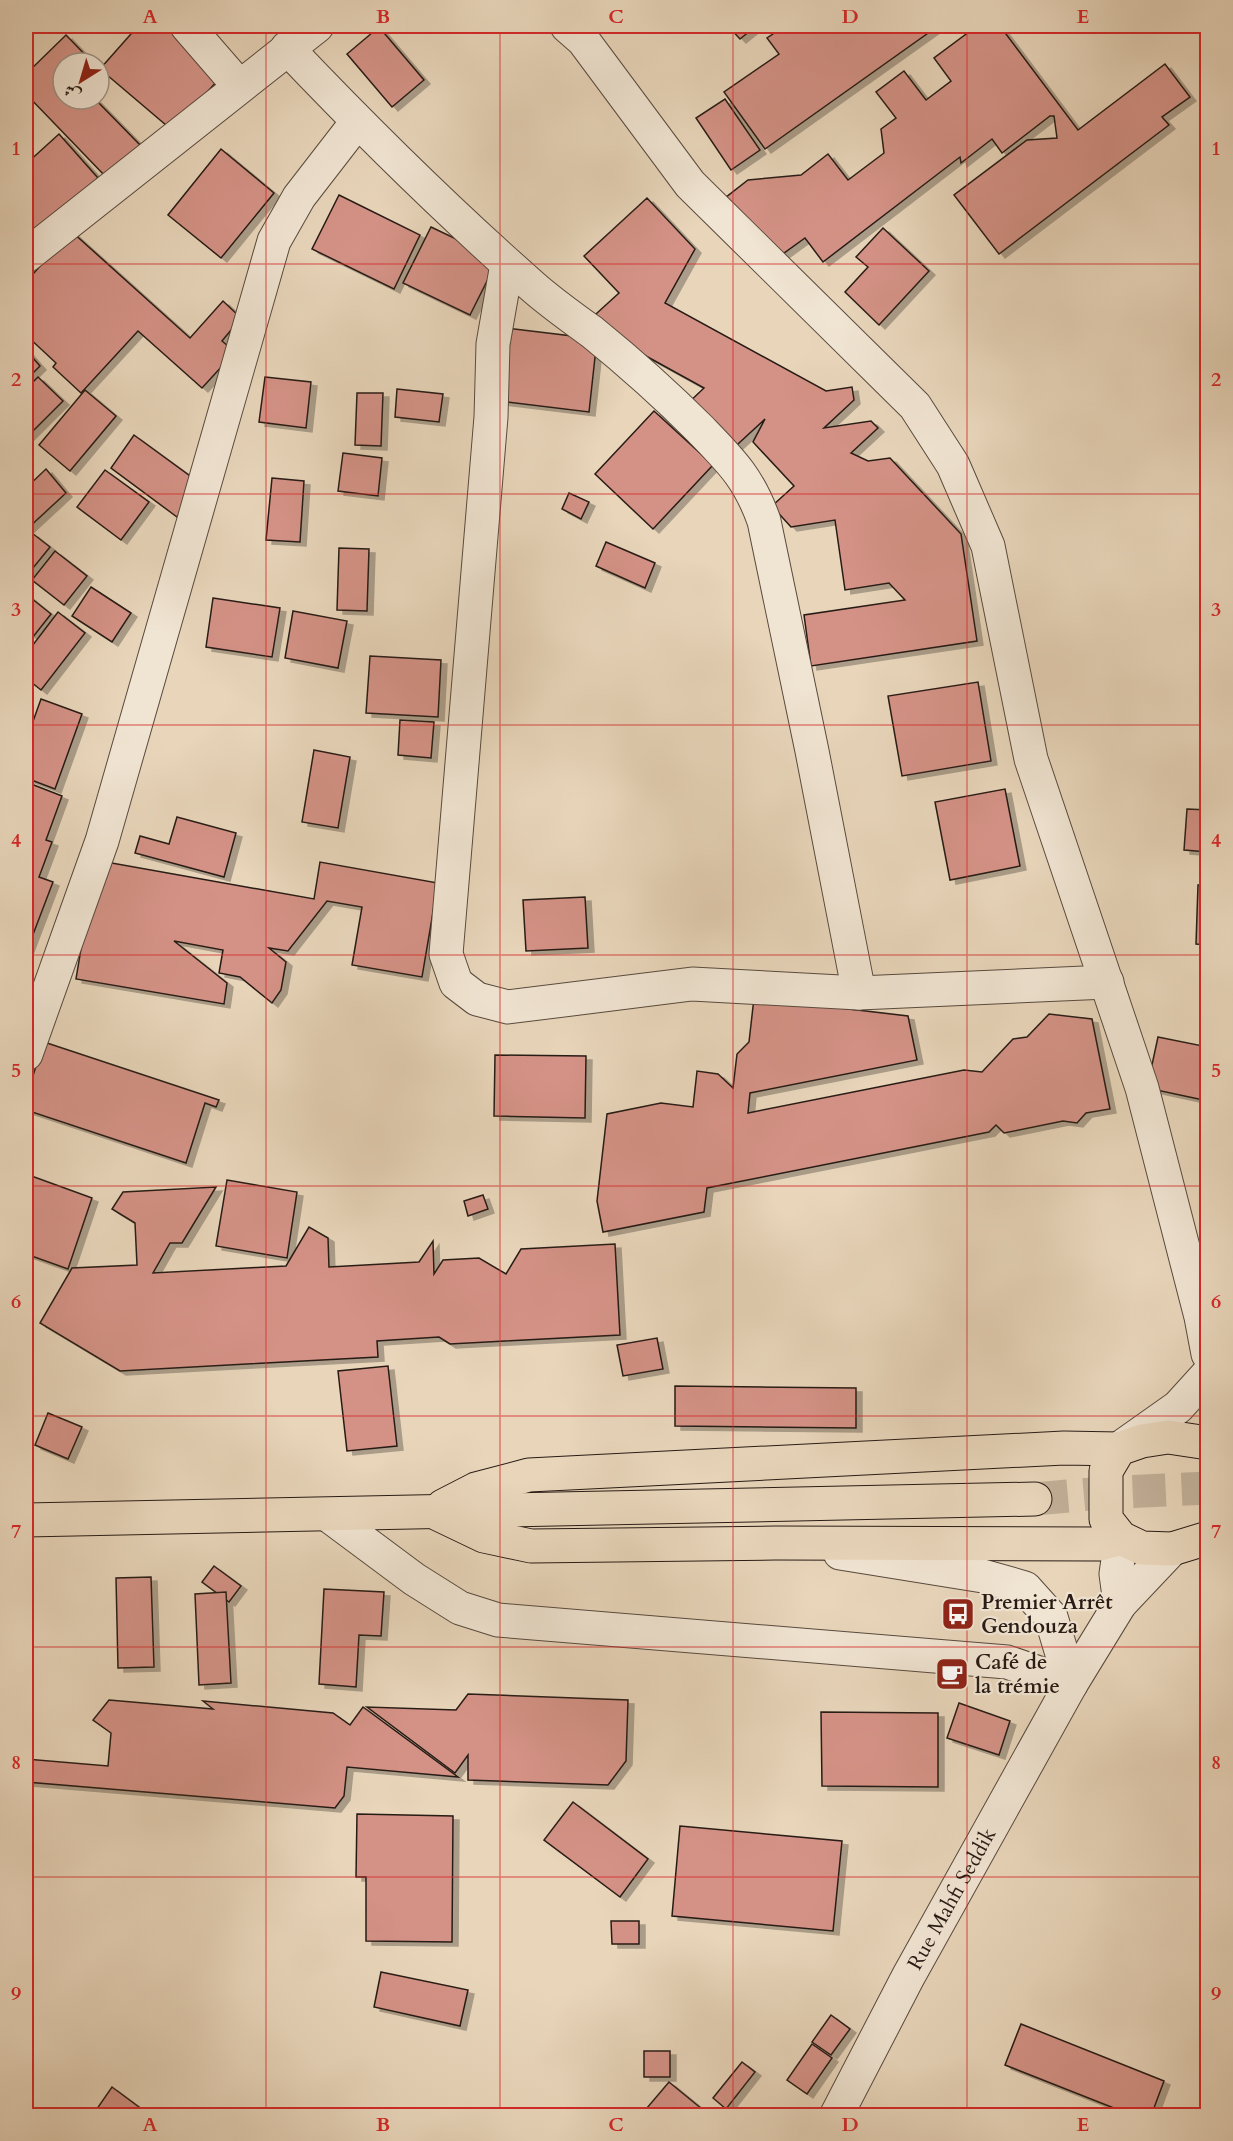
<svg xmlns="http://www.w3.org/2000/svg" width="1233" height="2141" viewBox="0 0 1233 2141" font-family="Cardo,Amiri,serif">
<defs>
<filter id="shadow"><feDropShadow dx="6" dy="4" stdDeviation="0" flood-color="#0004"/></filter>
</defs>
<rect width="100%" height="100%" fill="#e8d5ba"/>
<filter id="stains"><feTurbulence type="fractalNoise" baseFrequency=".00333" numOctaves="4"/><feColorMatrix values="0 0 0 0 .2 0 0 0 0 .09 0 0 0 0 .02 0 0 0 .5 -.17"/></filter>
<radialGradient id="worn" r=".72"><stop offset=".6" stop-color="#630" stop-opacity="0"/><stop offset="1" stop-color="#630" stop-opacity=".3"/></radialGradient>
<g fill="#d49286" stroke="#281b15" stroke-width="1.5" filter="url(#shadow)">
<polygon points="138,26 171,26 225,72 173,131 100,69"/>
<polygon points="728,26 756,26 740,39"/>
<polygon points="785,26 938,26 765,149 724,92 779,54 767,38"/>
<polygon points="977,26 1000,26 1078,130 1165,64 1190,97 1162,117 1169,125 999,254 954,195 1027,140 1057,138 1054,116 1050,116 1002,153 992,139 961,163 960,157 823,262 805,238 773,261 725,198 748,180 801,175 828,154 848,180 884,153 881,129 896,118 876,92 904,71 926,100 951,81 934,58"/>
<polygon points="379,27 424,80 392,107 347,54"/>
<polygon points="66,35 93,63 63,63 63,99 95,99 140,145 106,177 26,94 26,74"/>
<polygon points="725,99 760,150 731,170 696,118"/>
<polygon points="59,134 98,178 26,242 26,164"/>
<polygon points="221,149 274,193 221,258 168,215"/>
<polygon points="339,195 420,235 394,289 312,249"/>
<polygon points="647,198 695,249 665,303 826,391 852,387 854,400 824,428 871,421 878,428 851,453 868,461 890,458 961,534 977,641 811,666 804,615 905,600 889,583 845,590 835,520 791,527 772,506 794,486 753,442 765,419 726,455 683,408 704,388 586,323 619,293 584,256"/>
<polygon points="431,227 498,259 470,315 403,283"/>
<polygon points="883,228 929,271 879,325 845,292 868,267 856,257"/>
<polygon points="71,231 190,338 223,301 241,318 222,341 235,352 202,388 138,331 81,393 53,367 56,363 26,335 26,282"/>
<polygon points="506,328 597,339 589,412 498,401"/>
<polygon points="26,350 40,366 26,380"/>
<polygon points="38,377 63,401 27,437 26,436 26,389"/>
<polygon points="265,377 311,382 306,428 259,422"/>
<polygon points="397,389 443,394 439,422 395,417"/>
<polygon points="85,390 116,416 70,471 39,445"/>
<polygon points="357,393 383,393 381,446 355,445"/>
<polygon points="654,411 713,465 653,529 595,474"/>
<polygon points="134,435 201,484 177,517 111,468"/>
<polygon points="343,453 382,458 378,496 338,491"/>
<polygon points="46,469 66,493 26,530 26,488"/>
<polygon points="105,470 149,502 121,540 77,507"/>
<polygon points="272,478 304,481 300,542 266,540"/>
<polygon points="569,493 589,502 581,519 562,509"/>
<polygon points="32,533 50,547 29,573 26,570 26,541"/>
<polygon points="606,542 655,563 645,588 596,566"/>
<polygon points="339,548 369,549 367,611 337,610"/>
<polygon points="55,551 87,576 64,605 32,580"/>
<polygon points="91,587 131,613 112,642 72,616"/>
<polygon points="26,594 51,614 33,637 26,631"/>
<polygon points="213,598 280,608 272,657 206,647"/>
<polygon points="293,611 347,621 338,668 285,658"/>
<polygon points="58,612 85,633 41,690 26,678 26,654"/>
<polygon points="370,656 441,660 438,717 366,713"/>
<polygon points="978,682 991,761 902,776 888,696"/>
<polygon points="41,699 82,714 55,789 26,778 26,741"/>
<polygon points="400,720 434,722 431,758 398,755"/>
<polygon points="314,750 350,757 338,828 302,822"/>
<polygon points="26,782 62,796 46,840 52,842 39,877 53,882 26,953"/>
<polygon points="1005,789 1020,866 950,880 935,802"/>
<polygon points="1187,809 1208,810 1208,852 1184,850"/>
<polygon points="177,817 236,833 224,877 135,853 140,836 169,844"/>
<polygon points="106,862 314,899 320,862 438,883 422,977 352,965 362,907 327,901 288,951 269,948 286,962 281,990 272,1003 240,977 219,973 223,950 174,941 227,983 224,1004 76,979 91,889"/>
<polygon points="1198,885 1208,885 1208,945 1196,944"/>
<polygon points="585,897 588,948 526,951 523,900"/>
<polygon points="754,998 908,1016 917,1060 750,1093 748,1113 964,1070 982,1072 1013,1039 1027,1037 1049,1014 1092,1019 1110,1109 1086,1113 1077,1123 1063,1121 1004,1133 996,1125 989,1132 707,1188 704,1212 603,1232 597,1201 607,1114 661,1103 693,1107 697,1071 718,1074 733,1088 737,1054 749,1042"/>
<polygon points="1158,1037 1208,1047 1208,1101 1147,1088"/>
<polygon points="44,1042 219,1100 216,1107 205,1103 186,1163 26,1110 26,1097"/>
<polygon points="495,1055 586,1056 585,1118 494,1116"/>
<polygon points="26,1174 92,1198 68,1269 26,1254"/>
<polygon points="227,1180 297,1192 287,1258 216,1246"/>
<polygon points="216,1187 182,1243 170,1243 153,1273 286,1266 309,1227 328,1238 329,1267 419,1262 433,1241 434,1274 443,1260 479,1258 506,1274 521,1249 615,1244 620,1335 450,1344 439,1337 377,1341 378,1357 120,1371 40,1323 72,1268 137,1265 135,1223 112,1209 123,1192"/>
<polygon points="483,1195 488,1209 468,1216 464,1201"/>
<polygon points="657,1338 663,1369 623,1376 617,1345"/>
<polygon points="388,1366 397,1446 347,1451 338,1371"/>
<polygon points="675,1386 856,1388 856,1428 675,1426"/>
<polygon points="48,1413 82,1427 68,1459 35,1445"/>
<polygon points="214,1566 241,1586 229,1602 202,1582"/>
<polygon points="151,1577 154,1667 118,1668 116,1578"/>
<polygon points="324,1589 384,1592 381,1636 359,1635 356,1687 319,1684"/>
<polygon points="226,1592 231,1683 199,1685 195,1594"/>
<polygon points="468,1694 628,1700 626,1761 608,1785 468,1780 468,1755 455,1773 367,1707 456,1710"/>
<polygon points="109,1700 213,1709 203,1701 333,1713 350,1725 363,1707 458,1777 347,1767 344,1796 335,1808 26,1782 26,1759 108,1766 111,1733 93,1720"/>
<polygon points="959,1703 1010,1721 999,1755 947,1738"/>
<polygon points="821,1712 938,1713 938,1787 822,1786"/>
<polygon points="573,1802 648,1859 620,1897 544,1840"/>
<polygon points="357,1814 453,1816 452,1942 366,1941 366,1877 356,1877"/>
<polygon points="680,1826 842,1841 833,1931 672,1916"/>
<polygon points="611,1921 639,1921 639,1944 612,1944"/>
<polygon points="381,1972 468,1990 460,2026 374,2007"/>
<polygon points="831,2015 850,2029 831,2055 812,2042"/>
<polygon points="1021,2024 1164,2081 1151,2116 1134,2116 1005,2065"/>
<polygon points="812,2044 832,2058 807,2094 787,2080"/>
<rect x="644" y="2051" width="26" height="26"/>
<polygon points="742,2062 755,2072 726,2109 713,2098"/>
<polygon points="669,2082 708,2114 706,2116 641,2115"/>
<polygon points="112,2087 151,2116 92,2116"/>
</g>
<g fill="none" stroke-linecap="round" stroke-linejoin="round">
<polyline stroke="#c2b099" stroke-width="33" stroke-dasharray="33 16" stroke-linecap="butt" points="1035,1499 1102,1493 1208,1488"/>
<defs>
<g id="minor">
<polyline points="187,26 239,86"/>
<polyline points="567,26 583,40 690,184 915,406 953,465 988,546 1031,759 1142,1088 1201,1317 1208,1354"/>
<path d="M287,48C365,130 446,210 531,285C550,302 571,317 592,332C629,362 666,395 700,429C730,460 749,478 764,521L812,751L859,993L1107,982"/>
<polyline points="26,256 317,26"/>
<polyline points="507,264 493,344 491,417 446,954 456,983 477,999 508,1007 692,984 859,993"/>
<polyline points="26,1054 102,841 274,241 299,197 357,122"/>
<polyline points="1120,1448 1178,1407 1208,1374"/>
<polyline points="328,1515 414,1579 460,1608 498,1620 1007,1662 1071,1684"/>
<polyline points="840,1553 983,1576 1025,1588 1051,1617 1071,1684"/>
<polyline points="1120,1604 1116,1574 1121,1538"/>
<path id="s1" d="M836,2116L908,1977L1071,1684L1120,1604L1172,1549"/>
</g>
<g id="major">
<polyline points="1208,1443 1168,1437 1142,1441 1119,1449 1106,1471 1106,1519 1121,1538 1142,1548 1172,1549 1208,1538"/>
<polyline points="443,1506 476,1489 529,1475 1064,1448 1119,1449"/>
<polyline points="438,1514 484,1536 531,1546 775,1543 1099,1544 1121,1538"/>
<polyline points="26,1520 1035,1499"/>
</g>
</defs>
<use href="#minor" stroke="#584a3e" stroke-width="35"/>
<use href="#major" stroke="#281b15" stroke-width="35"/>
<use href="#minor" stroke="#f0e4d2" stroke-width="33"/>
<use href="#major" stroke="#e8d5ba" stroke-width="33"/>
</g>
<path fill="none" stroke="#d62828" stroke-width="1.5" stroke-opacity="0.55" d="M266,26V2116M500,26V2116M733,26V2116M967,26V2116M26,264H1208M26,494H1208M26,725H1208M26,955H1208M26,1186H1208M26,1416H1208M26,1647H1208M26,1877H1208"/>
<defs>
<symbol id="bus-square" viewBox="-11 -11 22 22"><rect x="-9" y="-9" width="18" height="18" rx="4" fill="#8f2418" stroke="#f0e4d2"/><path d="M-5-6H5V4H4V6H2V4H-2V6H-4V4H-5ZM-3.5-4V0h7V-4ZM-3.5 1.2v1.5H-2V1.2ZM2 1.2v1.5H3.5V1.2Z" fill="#fff"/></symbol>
<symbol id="cafe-square" viewBox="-11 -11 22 22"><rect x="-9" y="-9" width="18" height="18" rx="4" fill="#8f2418" stroke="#f0e4d2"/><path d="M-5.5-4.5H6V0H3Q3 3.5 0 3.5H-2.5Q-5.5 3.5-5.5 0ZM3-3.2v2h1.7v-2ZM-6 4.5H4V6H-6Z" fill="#fff"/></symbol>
</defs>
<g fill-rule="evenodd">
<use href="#bus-square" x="939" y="1595" width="38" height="38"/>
<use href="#cafe-square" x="933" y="1655" width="38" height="38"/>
</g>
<g text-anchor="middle" stroke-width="4.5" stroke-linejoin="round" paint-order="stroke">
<g font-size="21" font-weight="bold" fill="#281b15" stroke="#f0e4d2" text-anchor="start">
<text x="981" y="1609">Premier Arrêt<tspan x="981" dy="24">Gendouza</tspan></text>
<text x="975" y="1669">Café de<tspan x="975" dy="24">la trémie</tspan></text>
</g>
<g font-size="21" fill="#281b15" stroke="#f0e4d2">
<text dy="7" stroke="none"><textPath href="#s1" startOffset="246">Rue Mahfi Seddik</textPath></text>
</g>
</g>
<rect width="1233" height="2141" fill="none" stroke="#e8d5ba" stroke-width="66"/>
<g transform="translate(81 81) rotate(217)"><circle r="28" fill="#f0e4d2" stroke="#a09486" stroke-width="1.5"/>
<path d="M0-4.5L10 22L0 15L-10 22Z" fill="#8f2418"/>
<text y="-9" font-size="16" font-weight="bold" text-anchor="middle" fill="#281b15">ش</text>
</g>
<rect x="33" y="33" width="1167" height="2075" fill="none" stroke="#d62828" stroke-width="2"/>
<g font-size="20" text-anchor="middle" font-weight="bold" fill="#d62828">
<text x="150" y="23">A</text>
<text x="383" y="23">B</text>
<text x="616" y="23">C</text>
<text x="850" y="23">D</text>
<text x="1083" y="23">E</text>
<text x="16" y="155">1</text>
<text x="1216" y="155">1</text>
<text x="16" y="386">2</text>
<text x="1216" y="386">2</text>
<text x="16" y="616">3</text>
<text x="1216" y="616">3</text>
<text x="16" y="847">4</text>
<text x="1216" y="847">4</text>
<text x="16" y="1077">5</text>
<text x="1216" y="1077">5</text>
<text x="16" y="1308">6</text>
<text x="1216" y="1308">6</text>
<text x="16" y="1538">7</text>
<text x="1216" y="1538">7</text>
<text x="16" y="1769">8</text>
<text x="1216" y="1769">8</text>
<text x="16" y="2000">9</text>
<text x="1216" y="2000">9</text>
<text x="150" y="2131">A</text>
<text x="383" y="2131">B</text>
<text x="616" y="2131">C</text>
<text x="850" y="2131">D</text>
<text x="1083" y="2131">E</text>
</g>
<rect width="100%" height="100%" filter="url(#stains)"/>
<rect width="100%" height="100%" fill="url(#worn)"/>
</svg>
